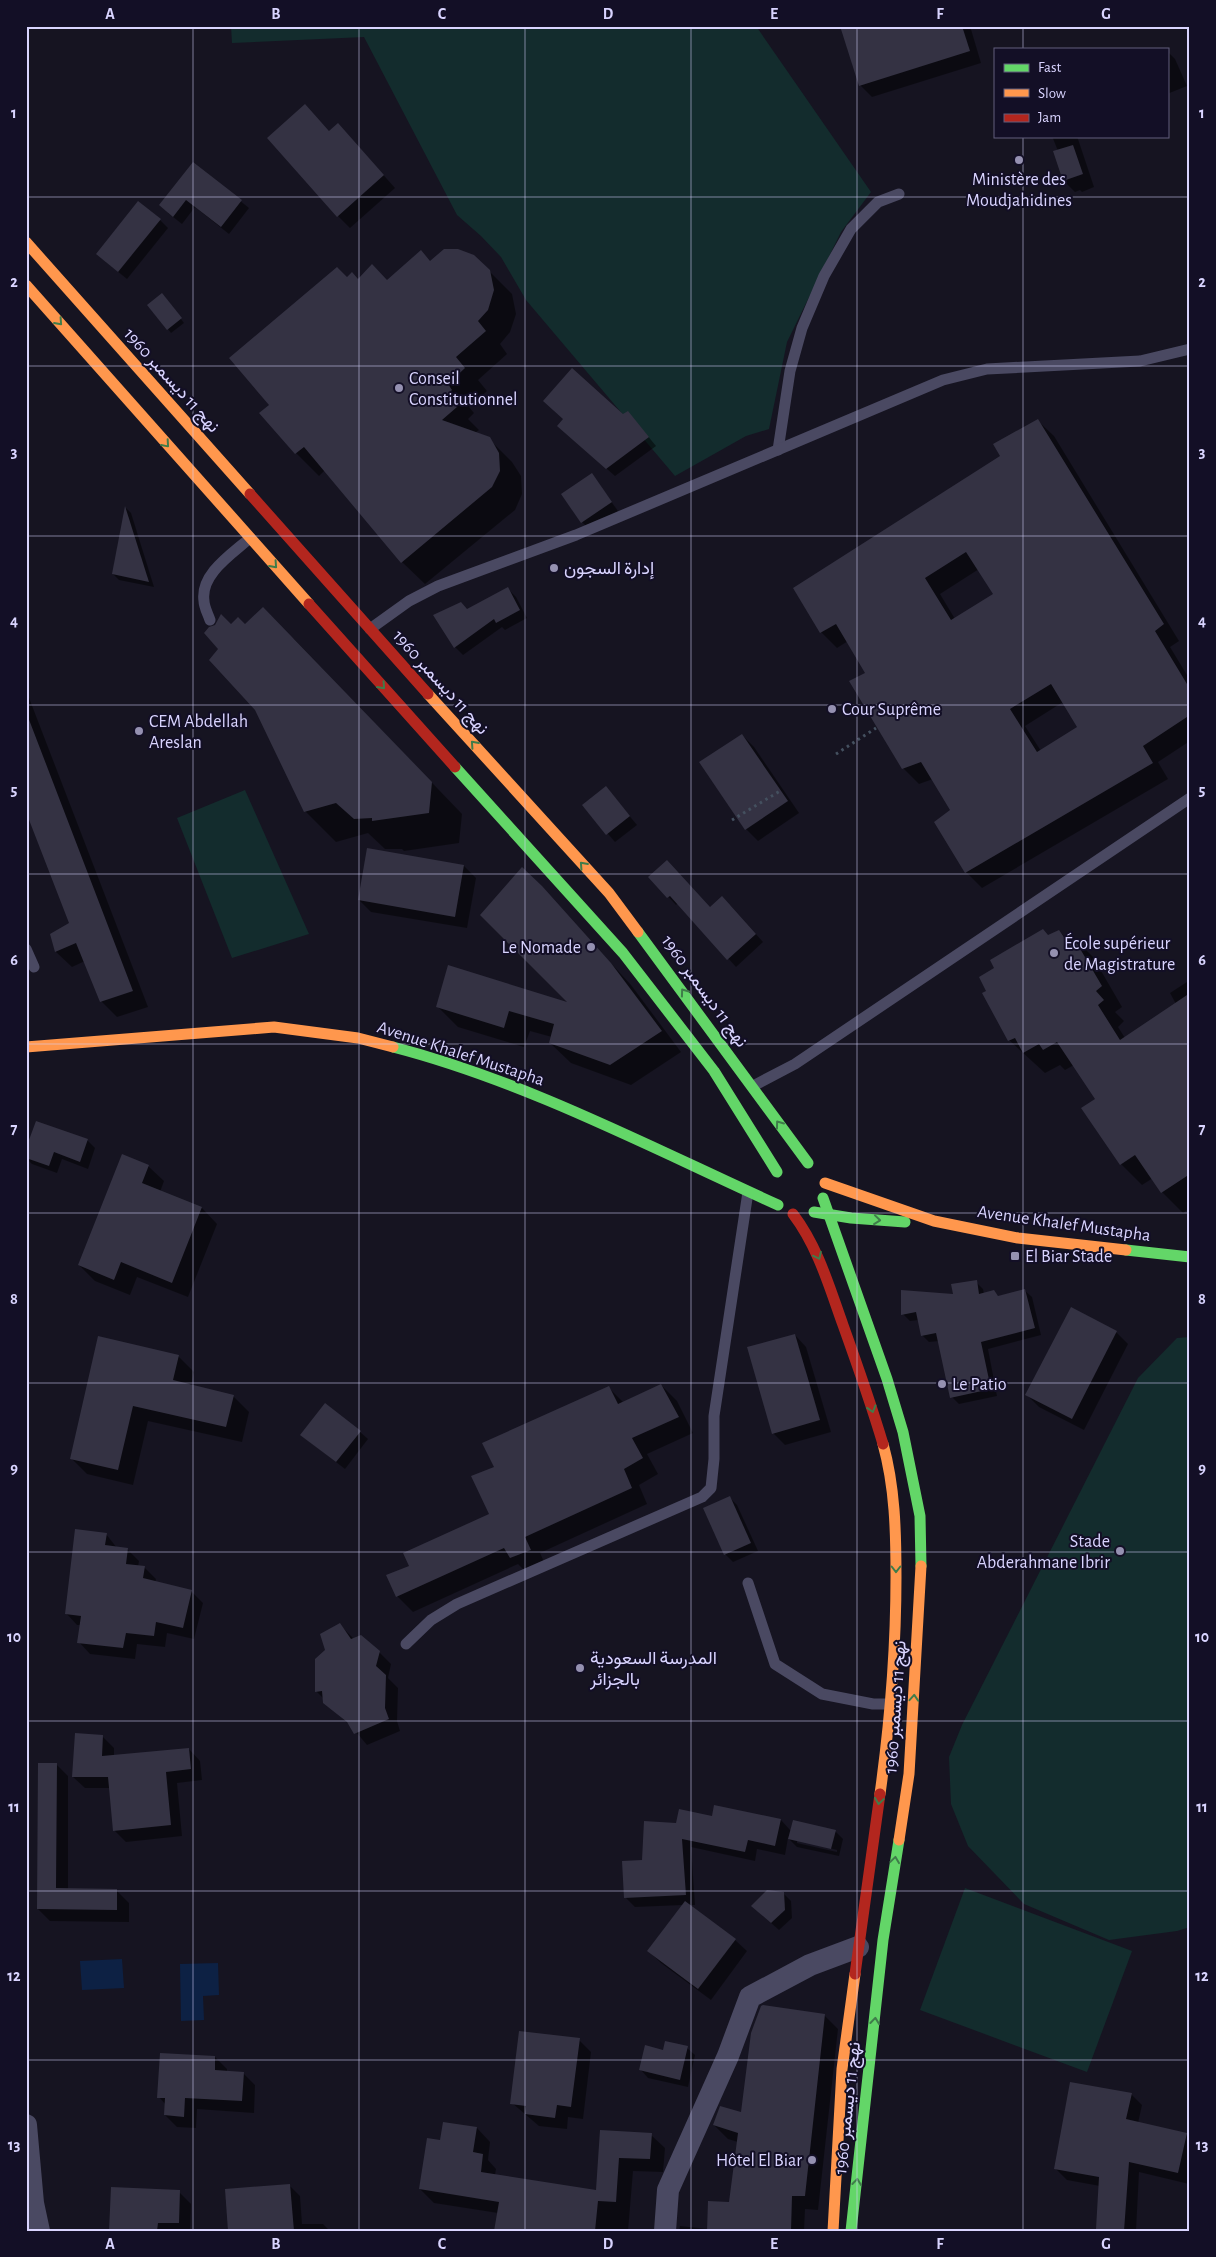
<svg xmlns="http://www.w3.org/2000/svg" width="1216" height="2257" viewBox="0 0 1216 2257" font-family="'Alegreya Sans',Vazirmatn,sans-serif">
<rect width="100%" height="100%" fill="#161421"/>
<g fill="#132c2d">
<polygon points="231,26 756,26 871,192 841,232 787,342 769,429 746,436 675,476 526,300 501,257 481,236 457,215 364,37 232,43"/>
<polygon points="245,790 309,934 232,958 177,818"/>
<polygon points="1190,1337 1190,1927 1177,1931 1109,1940 1024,1904 968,1846 951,1804 949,1757 962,1725 1138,1378 1177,1338"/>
<polygon points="965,1888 1132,1951 1087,2072 920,2010"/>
</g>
<g fill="#0d2144">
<polygon points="122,1959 124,1988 82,1990 80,1961"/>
<polygon points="218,1963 219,1995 203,1996 204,2020 181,2021 180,1964"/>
</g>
<g fill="#0007" fill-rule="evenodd">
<polygon points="841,26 970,26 981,63 872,97 860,85"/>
<polygon points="1167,51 1175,59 1187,86 1167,94"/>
<polygon points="305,106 330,132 338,124 395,188 350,228 338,216"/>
<polygon points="1052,136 1077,136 1094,187 1082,192 1080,190 1075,192 1064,181 1055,152 1058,151"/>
<polygon points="193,163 249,208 229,234 195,207 182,224 168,213"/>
<polygon points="160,220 168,228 127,279 106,262"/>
<polygon points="430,262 489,271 512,294 516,314 510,332 500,344 507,354 478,380 487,391 469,407 474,413 468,419 479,430 475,433 489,439 512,462 521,476 522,494 515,510 425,584 402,562 325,470 319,476 296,453 271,405 347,279 388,281"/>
<polygon points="165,298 184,323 171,333 168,329"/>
<polygon points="628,412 656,446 615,476 566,433 623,416"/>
<path d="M1038,421L1054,436L1179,641L1170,647L1190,680V741L1158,762L1168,779L982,888L966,872L952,810L933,779L919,784L903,768L867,673L848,641L837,648L821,632ZM979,569L995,594L955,619L940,594ZM1063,702L1079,728L1041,751L1025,726Z"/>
<polygon points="592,475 618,511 590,530 582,522"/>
<polygon points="126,508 131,513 154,587 119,580 113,574"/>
<polygon points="508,589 516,597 527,618 505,630 502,627 463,655 455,647 435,616 468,610"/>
<polygon points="231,625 245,625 294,639 462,814 459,843 404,851 402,849 385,849 368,833 336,842 305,811 256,709 220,649"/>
<polygon points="26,690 148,1007 117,1017 101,1001 85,961 72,967 56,952 52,935 71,924 26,808"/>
<polygon points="742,735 754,747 799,813 758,841 746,829"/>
<polygon points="606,788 637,825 615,842 584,806"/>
<polygon points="464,866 476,878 467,928 371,912 359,900"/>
<polygon points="650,877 710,908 730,905 763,942 736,967 678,903 676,905"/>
<polygon points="541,887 631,985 681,1052 631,1085 571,1063 550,1043 552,1037 530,1031 524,1047 458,1027 437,1006 571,1004"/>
<polygon points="1059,931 1068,940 1072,936 1093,957 1122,1007 1115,1012 1124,1021 1118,1027 1125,1038 1176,1004 1170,993 1190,980 1190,1208 1183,1213 1162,1192 1153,1178 1142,1185 1121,1164 1083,1109 1097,1099 1074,1065 1065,1070 1060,1065 1045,1073 1009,1040 1048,936"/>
<polygon points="87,1140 95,1148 88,1169 62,1159 57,1173 32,1164 26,1158"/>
<polygon points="148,1166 164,1181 160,1192 202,1208 217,1224 188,1297 137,1277 130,1295 95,1281 79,1265"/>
<polygon points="976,1282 983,1289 984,1294 993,1291 999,1297 1024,1290 1032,1297 1041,1335 988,1349 997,1396 959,1404 952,1397 939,1341 929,1342 922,1335 919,1320 910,1321 903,1314 954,1296"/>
<polygon points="1071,1309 1116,1332 1128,1344 1084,1430 1039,1407 1027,1395"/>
<polygon points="795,1335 806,1347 831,1432 785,1445 773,1433"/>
<polygon points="178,1356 194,1372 191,1386 233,1396 249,1412 242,1442 148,1421 133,1485 87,1474 71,1458"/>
<polygon points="661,1385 677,1401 693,1433 647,1454 658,1474 639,1485 647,1504 540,1553 546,1566 527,1573 518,1564 413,1612 397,1596 411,1567 490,1515 496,1467 609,1388 623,1402"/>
<polygon points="360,1432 368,1439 345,1469 310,1442"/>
<polygon points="729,1497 737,1505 758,1551 733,1562 725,1554"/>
<polygon points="106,1534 117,1548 127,1549 139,1561 138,1567 144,1567 156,1579 155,1582 191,1591 203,1603 194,1639 167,1633 165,1647 137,1644 135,1659 90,1654 79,1642 81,1625 77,1625 66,1613"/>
<polygon points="340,1625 354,1639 379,1652 391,1664 388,1678 398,1688 397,1721 400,1731 367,1745 351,1726 324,1702 324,1699 316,1691 326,1651"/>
<polygon points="103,1737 114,1748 114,1756 189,1749 200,1761 202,1780 177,1783 182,1836 126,1842 114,1830 110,1788 85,1788 73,1777"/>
<polygon points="56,1764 68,1776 68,1890 117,1891 129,1903 129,1922 50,1921 38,1909"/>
<path d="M713,1817L781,1820L791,1831H835L843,1839L839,1856L797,1847L788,1838L785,1855L757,1849L755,1861L691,1847L695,1905H688L735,1940L747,1951L711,2000L661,1963L649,1951L683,1905L635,1907L626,1898L643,1861L677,1825ZM797,1840L837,1850V1852L797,1843Z"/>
<polygon points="783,1893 791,1901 792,1918 779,1930 761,1914"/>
<polygon points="824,2015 838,2029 818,2210 805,2209 804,2231 679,2231 680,2226 708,2229 730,2203 738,2142 728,2139 714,2125 742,2114"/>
<polygon points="579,2040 591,2052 583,2119 568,2117 567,2129 539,2126 512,2103"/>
<polygon points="687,2048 695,2055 688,2087 648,2078 641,2070 664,2052"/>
<polygon points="215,2057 227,2069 227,2072 243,2073 255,2085 254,2113 197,2109 196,2128 177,2127 165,2115 166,2105 159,2097"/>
<polygon points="1131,2094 1142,2105 1138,2123 1186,2134 1190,2138 1189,2184 1139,2172 1136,2231 1099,2231 1097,2228 1100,2186 1067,2180 1056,2169"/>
<polygon points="477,2128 490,2142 488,2160 496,2169 495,2175 597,2192 601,2132 651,2135 665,2148 663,2172 633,2171 628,2231 496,2231 498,2213 434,2203 420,2189 441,2142"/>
<polygon points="289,2185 300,2196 302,2224 323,2224 330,2231 230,2231"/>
<polygon points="179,2192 191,2204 190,2231 110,2231"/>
</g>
<g fill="#343243" fill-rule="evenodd">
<polygon points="840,26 962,26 970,51 859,86"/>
<polygon points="305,104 329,131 338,123 384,175 337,217 267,138"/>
<polygon points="1073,145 1083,174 1063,181 1053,151"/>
<polygon points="193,162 242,200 221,227 186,200 173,217 159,205"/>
<polygon points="138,201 161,219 118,272 96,254"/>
<polygon points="444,249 458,249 474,255 490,270 494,290 488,310 478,321 486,331 456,357 465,368 448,384 452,390 446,396 457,407 442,420 490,437 499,453 500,471 492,487 401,563 304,447 295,454 259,413 269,405 229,358 337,267 347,277 352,272 358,279 372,264 387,280 421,250 430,261"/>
<polygon points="162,293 182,318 167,330 147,305"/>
<polygon points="572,368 623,414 628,411 649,437 606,469 557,426 563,419 543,401"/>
<path d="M1038,419L1164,624L1155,631L1190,689V715L1143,746L1153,763L965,873L934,822L950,810L921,762L902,769L849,681L865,673L836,624L820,633L793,588L1000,456L993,444ZM966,552L993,594L951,620L925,578ZM1051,684L1077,727L1037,752L1010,709Z"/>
<polygon points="592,473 612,502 581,523 561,494"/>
<polygon points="125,506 149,582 112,574"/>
<polygon points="508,587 520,610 496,623 494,619 454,648 433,615 461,602 467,609"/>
<polygon points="263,607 432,782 429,813 372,821 372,818 354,819 336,803 304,812 255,710 209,660 218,649 204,633 209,627 215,625 221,614 231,624 238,617 245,624"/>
<polygon points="28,717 133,991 100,1002 76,943 55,952 50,934 69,923 26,812 26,718"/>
<polygon points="742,734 788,801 745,830 699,762"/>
<polygon points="606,786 630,816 606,835 582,805"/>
<polygon points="367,848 464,865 455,917 358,900"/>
<polygon points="667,860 710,907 722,896 756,934 727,960 670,896 667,898 648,877"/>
<polygon points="522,867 542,886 611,963 662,1031 610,1065 549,1043 554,1024 509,1011 504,1028 436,1007 448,965 567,1002 480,915"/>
<polygon points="1043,929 1048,935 1059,930 1066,940 1072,935 1102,986 1096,991 1104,1000 1098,1005 1120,1040 1190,993 1190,1174 1161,1193 1135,1155 1120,1165 1081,1108 1095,1099 1057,1042 1043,1050 1039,1044 1023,1053 1015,1038 1008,1041 982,993 986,991 979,977 994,968 990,960"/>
<polygon points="36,1121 88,1139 80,1162 54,1152 49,1166 26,1158 26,1148"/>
<polygon points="122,1154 149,1165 142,1183 202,1207 172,1283 121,1262 114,1280 78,1265"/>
<polygon points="977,1280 979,1294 994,1290 998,1296 1025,1289 1035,1328 981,1342 991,1389 950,1398 936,1333 921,1336 916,1312 901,1315 901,1290 953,1294 951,1284"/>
<polygon points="1071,1307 1117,1331 1072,1419 1025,1395"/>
<polygon points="795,1334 820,1420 772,1434 747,1347"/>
<polygon points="98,1336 179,1355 173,1380 234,1395 226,1427 133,1406 118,1470 70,1459"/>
<polygon points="661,1384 679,1417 632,1438 643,1458 624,1469 632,1488 525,1537 531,1550 510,1558 504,1548 396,1597 386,1575 409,1566 403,1553 489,1514 471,1476 494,1467 482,1443 609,1386 618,1404"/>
<polygon points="325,1403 361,1431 336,1462 300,1435"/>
<polygon points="730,1496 751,1543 724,1555 703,1508"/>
<polygon points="75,1529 107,1533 105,1545 128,1548 126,1564 145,1566 143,1578 192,1590 183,1628 156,1622 154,1636 126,1633 123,1648 77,1643 81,1616 65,1614"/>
<polygon points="340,1623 351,1639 361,1635 380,1651 376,1666 386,1675 385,1708 389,1719 354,1734 347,1722 323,1703 322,1691 315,1692 315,1659 325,1650 320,1634"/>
<polygon points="75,1733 103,1735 102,1756 189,1748 191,1769 166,1772 171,1825 113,1831 108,1777 72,1777"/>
<polygon points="38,1763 57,1763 56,1888 117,1889 117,1910 37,1909"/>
<polygon points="714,1805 781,1819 775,1846 748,1840 745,1852 682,1839 686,1895 624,1898 622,1861 642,1860 644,1821 676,1823 679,1809 712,1816"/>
<polygon points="793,1820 836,1830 831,1849 788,1839"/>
<polygon points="767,1890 784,1892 785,1910 771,1923 751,1906"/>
<polygon points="685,1901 736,1939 698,1989 647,1951"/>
<polygon points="763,2005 825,2014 805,2196 792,2196 791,2231 707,2231 708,2201 729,2202 738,2133 713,2125 720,2106 741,2112 751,2033 761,2006"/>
<polygon points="519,2031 580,2038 571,2107 557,2105 555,2118 525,2114 526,2106 510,2104"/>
<polygon points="665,2041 688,2046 680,2080 639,2070 645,2045 663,2050"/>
<polygon points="160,2053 215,2056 215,2070 244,2072 242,2101 185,2098 184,2117 164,2115 165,2098 157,2098"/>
<polygon points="1070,2082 1132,2093 1126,2119 1187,2133 1178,2173 1129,2162 1124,2231 1096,2229 1099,2177 1054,2169"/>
<polygon points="443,2122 477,2127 473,2152 483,2154 481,2172 596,2190 600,2130 652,2133 650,2159 619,2158 616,2202 598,2201 595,2231 494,2231 499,2202 419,2189 427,2138 440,2140"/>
<polygon points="290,2184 294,2231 228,2231 225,2189"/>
<polygon points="111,2187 180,2190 179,2223 158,2223 157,2231 109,2231"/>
</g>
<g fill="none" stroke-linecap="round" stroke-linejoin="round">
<g stroke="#44505f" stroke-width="3" stroke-dasharray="2.5 4" stroke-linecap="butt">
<polyline points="836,754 876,728"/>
<polyline points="732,820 780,791"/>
</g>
<g stroke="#4a4962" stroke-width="11">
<polyline points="778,450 790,371 802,328 824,276 851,229 878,202 899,194"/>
<path d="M210,620C208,614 204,607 204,601C200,574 232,554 250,538"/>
<polyline points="370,629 409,601 438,586 576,535 943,380 987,369 1140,361 1190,349"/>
<polyline points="26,949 34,967"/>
<polyline points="753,1086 795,1064 1190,798"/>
<polyline points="748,1583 775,1664 822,1694 873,1704 890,1704"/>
<polyline points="406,1644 431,1620 457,1604 702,1497 711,1488 714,1459 714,1416 748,1192"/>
</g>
<g stroke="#4a4962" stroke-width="22">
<polyline points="26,2125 33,2203 39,2231"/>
<polyline points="665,2231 668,2190 728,2056 750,1997 810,1965 858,1947"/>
</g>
<g stroke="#63d668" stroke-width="11">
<polyline points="455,767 623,953 714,1071 777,1172"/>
<polyline points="638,932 808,1163"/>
<path d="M393,1047C525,1081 654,1149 778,1205"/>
<polyline points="823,1198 887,1379 903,1432 920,1516 921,1566"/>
<polyline points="814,1212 851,1218 905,1222"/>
<polyline points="1126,1250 1190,1257"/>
<polyline points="851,2231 883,1940 899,1840"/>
</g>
<g stroke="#ff974d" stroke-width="11">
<polyline points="26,242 250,494"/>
<polyline points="26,285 309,604"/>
<polyline points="428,694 609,893 638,932"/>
<polyline points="26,1047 274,1027 358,1038 393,1047"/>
<polyline points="825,1183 934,1221 1018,1238 1126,1250"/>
<path d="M880,1794C890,1722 896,1649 896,1577C896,1532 895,1487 883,1444"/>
<polyline points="899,1840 909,1774 921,1566"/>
<polyline points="833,2231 842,2069 855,1974"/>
</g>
<g stroke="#b3261e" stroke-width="11">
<polyline points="250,494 428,694"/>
<polyline points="309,604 455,767"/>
<path d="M793,1214C818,1247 829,1286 843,1325C857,1364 871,1404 883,1444"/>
<polyline points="855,1974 880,1794"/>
</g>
</g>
<defs><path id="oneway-chevron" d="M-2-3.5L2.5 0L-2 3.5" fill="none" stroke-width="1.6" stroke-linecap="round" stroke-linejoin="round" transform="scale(1.25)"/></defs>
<g stroke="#3f7c4a">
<use href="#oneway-chevron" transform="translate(59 322) rotate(48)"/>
<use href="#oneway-chevron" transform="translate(166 444) rotate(49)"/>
<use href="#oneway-chevron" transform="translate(274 565) rotate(48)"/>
<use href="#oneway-chevron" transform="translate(382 686) rotate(48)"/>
<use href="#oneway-chevron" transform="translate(474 744) rotate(-132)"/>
<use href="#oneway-chevron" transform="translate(583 865) rotate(-132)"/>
<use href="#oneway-chevron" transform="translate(684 992) rotate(-126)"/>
<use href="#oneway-chevron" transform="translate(779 1124) rotate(-126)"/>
<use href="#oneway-chevron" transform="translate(877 1220) rotate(6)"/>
<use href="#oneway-chevron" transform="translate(818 1256) rotate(64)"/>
<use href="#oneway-chevron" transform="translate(872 1409) rotate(73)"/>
<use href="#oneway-chevron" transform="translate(896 1569) rotate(90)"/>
<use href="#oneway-chevron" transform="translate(914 1698) rotate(-86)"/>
<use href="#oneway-chevron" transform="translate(879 1801) rotate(98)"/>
<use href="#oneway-chevron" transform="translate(895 1860) rotate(-82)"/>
<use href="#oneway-chevron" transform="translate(875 2021) rotate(-84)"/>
<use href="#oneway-chevron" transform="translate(857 2182) rotate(-83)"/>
</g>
<path fill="none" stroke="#d9d4ff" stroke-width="1" stroke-opacity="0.55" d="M193,26V2231M359,26V2231M525,26V2231M691,26V2231M857,26V2231M1023,26V49M1023,136V2231M26,197H1190M26,366H1190M26,536H1190M26,705H1190M26,874H1190M26,1044H1190M26,1213H1190M26,1383H1190M26,1552H1190M26,1721H1190M26,1891H1190M26,2060H1190"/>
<g fill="#9591b1" stroke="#130f26" stroke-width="2">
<circle cx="1019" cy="160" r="5"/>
<circle cx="399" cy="388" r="5"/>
<circle cx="554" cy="568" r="5"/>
<circle cx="832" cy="709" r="5"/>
<circle cx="139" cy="731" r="5"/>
<circle cx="591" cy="947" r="5"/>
<circle cx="1054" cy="953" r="5"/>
<rect x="1010" y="1251" width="10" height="10" rx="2.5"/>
<circle cx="942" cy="1384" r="5"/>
<circle cx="1120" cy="1551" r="5"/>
<circle cx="580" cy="1668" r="5"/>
<circle cx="812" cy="2160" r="5"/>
</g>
<g text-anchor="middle" stroke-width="4" stroke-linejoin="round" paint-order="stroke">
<g font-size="18" fill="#d9d4ff" stroke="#130f26" text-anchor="start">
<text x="1019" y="185" text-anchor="middle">Ministère des<tspan x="1019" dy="21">Moudjahidines</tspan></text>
<text x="409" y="384">Conseil<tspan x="409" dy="21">Constitutionnel</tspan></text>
<text x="564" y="574">إدارة السجون</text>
<text x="842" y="715">Cour Suprême</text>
<text x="149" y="727">CEM Abdellah<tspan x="149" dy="21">Areslan</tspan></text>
<text x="1064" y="949">École supérieur<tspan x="1064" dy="21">de Magistrature</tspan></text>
<text x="581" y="953" text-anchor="end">Le Nomade</text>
<text x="1025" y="1262">El Biar Stade</text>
<text x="952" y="1390">Le Patio</text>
<text x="1110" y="1547" text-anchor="end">Stade<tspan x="1110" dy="21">Abderahmane Ibrir</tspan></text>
<text x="590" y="1664">المدرسة السعودية<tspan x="590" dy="21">بالجزائر</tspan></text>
<text x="802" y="2166" text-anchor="end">Hôtel El Biar</text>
</g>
<g font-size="18" fill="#d9d4ff" stroke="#130f26">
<text transform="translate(172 380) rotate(48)" y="6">نهج 11 ديسمبر 1960</text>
<text transform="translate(441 682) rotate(48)" y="6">نهج 11 ديسمبر 1960</text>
<text transform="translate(705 991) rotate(54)" y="6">نهج 11 ديسمبر 1960</text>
<text transform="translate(461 1053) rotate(18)" y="6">Avenue Khalef Mustapha</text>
<text transform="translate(1064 1223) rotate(8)" y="6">Avenue Khalef Mustapha</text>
<text transform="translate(895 1707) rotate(-86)" y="6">نهج 11 ديسمبر 1960</text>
<text transform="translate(847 2108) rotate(-84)" y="6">نهج 11 ديسمبر 1960</text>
</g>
</g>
<rect width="1216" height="2257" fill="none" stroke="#130f26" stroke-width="55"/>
<rect x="994" y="48" width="175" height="90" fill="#130f26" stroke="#625e7d"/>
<rect x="1004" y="64" width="25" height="8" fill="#63d668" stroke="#625e7d"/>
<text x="1038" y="72" font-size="15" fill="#d9d4ff">Fast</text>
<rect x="1004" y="89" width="25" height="8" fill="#ff974d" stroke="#625e7d"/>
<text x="1038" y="98" font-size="15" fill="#d9d4ff">Slow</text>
<rect x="1004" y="114" width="25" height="8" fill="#b3261e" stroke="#625e7d"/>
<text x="1038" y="122" font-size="15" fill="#d9d4ff">Jam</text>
<rect x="28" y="28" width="1160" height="2202" fill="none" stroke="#d9d4ff" stroke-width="2"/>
<g font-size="16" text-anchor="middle" font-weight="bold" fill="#d9d4ff">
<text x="110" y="19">A</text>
<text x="276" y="19">B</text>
<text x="442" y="19">C</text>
<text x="608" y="19">D</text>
<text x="774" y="19">E</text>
<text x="940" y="19">F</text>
<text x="1106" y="19">G</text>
<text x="14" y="118">1</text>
<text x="1202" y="118">1</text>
<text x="14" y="287">2</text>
<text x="1202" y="287">2</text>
<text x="14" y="457">3</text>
<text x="1202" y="457">3</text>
<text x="14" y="626">4</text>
<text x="1202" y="626">4</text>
<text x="14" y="795">5</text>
<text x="1202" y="795">5</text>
<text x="14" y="965">6</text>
<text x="1202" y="965">6</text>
<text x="14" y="1134">7</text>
<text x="1202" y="1134">7</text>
<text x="14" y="1304">8</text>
<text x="1202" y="1304">8</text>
<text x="14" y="1473">9</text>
<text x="1202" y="1473">9</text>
<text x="14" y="1642">10</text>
<text x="1202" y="1642">10</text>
<text x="14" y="1812">11</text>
<text x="1202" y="1812">11</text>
<text x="14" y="1981">12</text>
<text x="1202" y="1981">12</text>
<text x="14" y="2150">13</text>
<text x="1202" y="2150">13</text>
<text x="110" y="2249">A</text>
<text x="276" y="2249">B</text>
<text x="442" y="2249">C</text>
<text x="608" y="2249">D</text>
<text x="774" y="2249">E</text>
<text x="940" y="2249">F</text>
<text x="1106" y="2249">G</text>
</g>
</svg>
